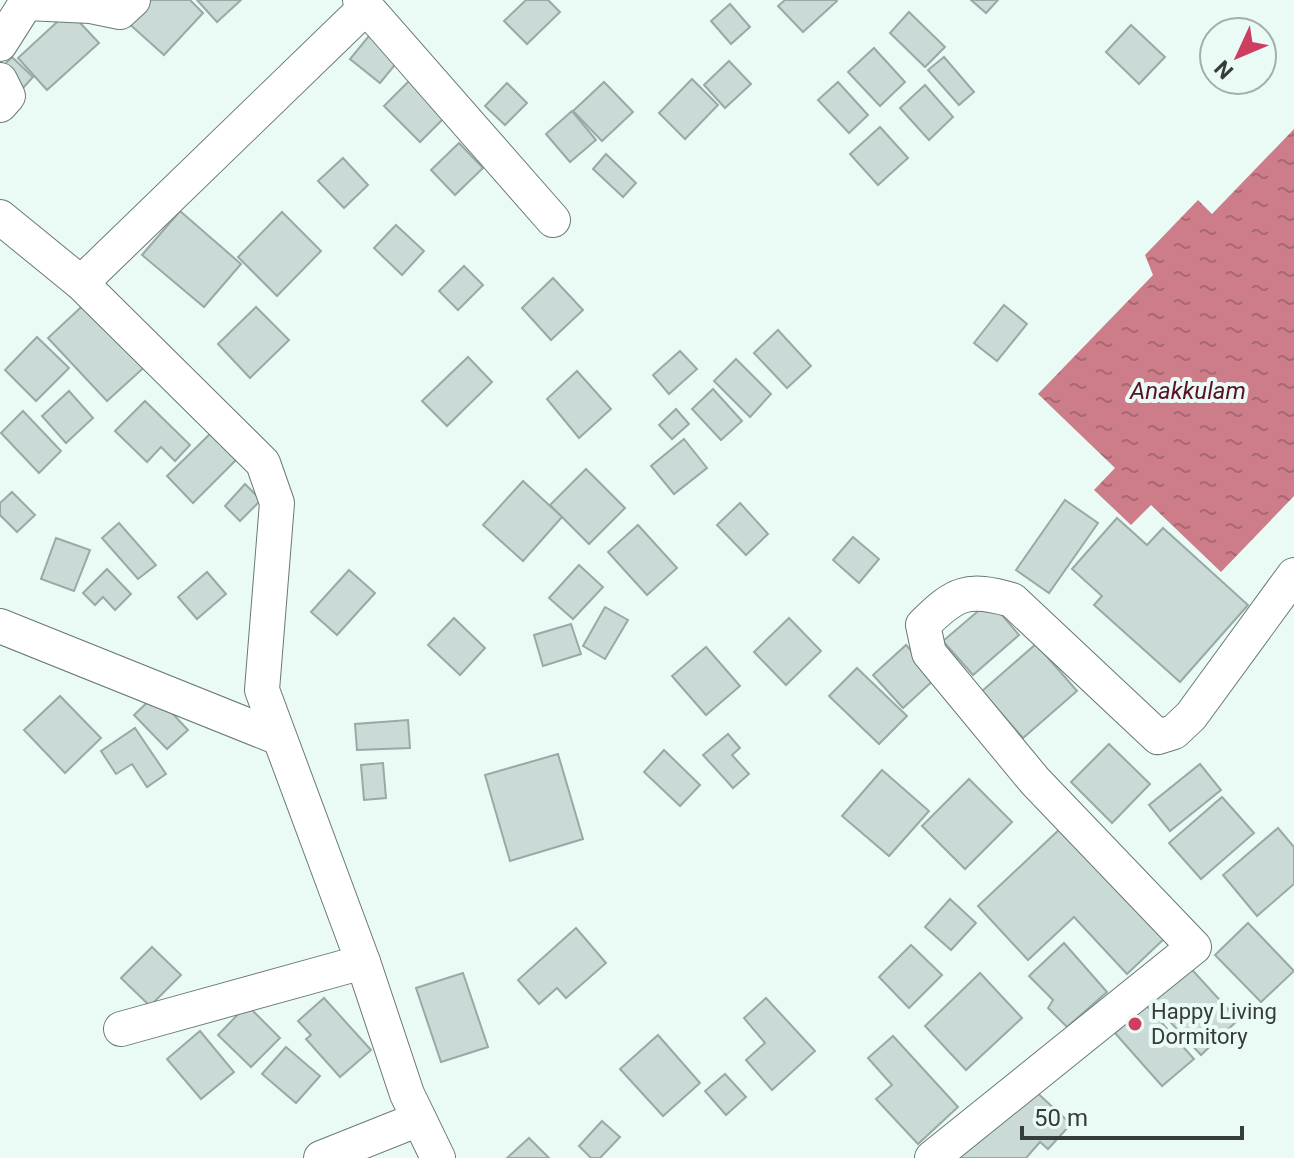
<svg xmlns="http://www.w3.org/2000/svg" width="1294" height="1158" viewBox="0 0 1294 1158" font-family="Roboto,sans-serif">
<defs>
<pattern id="water-ripples" width="26" height="14" patternUnits="userSpaceOnUse" patternTransform="scale(2)"><rect width="26" height="14" fill="#cd7d89"/><path d="M2 4q2-2 4 0t4 0M15 11q2-2 4 0t4 0" fill="none" stroke="#a76871"/></pattern>
</defs>
<rect width="100%" height="100%" fill="#eafbf6"/>
<polygon fill="url(#water-ripples)" points="1294,129 1294,496 1221,572 1151,505 1131,525 1094,490 1115,468 1038,394 1153,275 1145,255 1198,200 1212,214"/>
<g fill="#cadbd7" stroke="#99a9a5" stroke-width="2">
<polygon points="145,0 190,0 203,13 164,55 126,21"/>
<polygon points="197,0 241,0 217,22"/>
<polygon points="526,0 548,0 560,12 527,44 504,21"/>
<polygon points="785,0 836,0 837,1 803,32 778,6"/>
<polygon points="971,0 998,0 986,13"/>
<polygon points="730,4 750,27 731,44 711,21"/>
<polygon points="69,11 99,43 47,90 18,58"/>
<polygon points="909,12 945,47 925,67 890,33"/>
<polygon points="1131,25 1165,57 1139,84 1106,52"/>
<polygon points="373,31 403,55 380,83 350,59"/>
<polygon points="874,48 905,82 880,106 848,72"/>
<polygon points="12,57 33,77 23,88 2,67"/>
<polygon points="944,57 974,92 959,105 928,70"/>
<polygon points="729,61 751,84 725,108 704,85"/>
<polygon points="415,75 451,111 420,142 384,106"/>
<polygon points="692,79 718,105 685,139 659,113"/>
<polygon points="604,82 633,112 602,141 573,111"/>
<polygon points="838,82 868,115 849,133 818,100"/>
<polygon points="507,83 527,103 505,125 485,106"/>
<polygon points="925,85 953,117 929,140 900,108"/>
<polygon points="572,111 596,140 570,162 546,134"/>
<polygon points="880,127 908,158 878,185 850,154"/>
<polygon points="459,143 483,168 455,195 431,170"/>
<polygon points="606,154 636,183 623,197 593,169"/>
<polygon points="343,158 368,185 344,208 318,181"/>
<polygon points="180,211 241,264 204,307 142,255"/>
<polygon points="282,212 321,251 277,296 238,257"/>
<polygon points="396,225 424,251 402,275 374,248"/>
<polygon points="464,266 483,285 458,310 439,291"/>
<polygon points="553,278 583,310 551,340 522,308"/>
<polygon points="91,298 150,362 107,401 48,338"/>
<polygon points="1004,305 1027,324 997,361 974,343"/>
<polygon points="256,307 289,340 250,378 218,344"/>
<polygon points="778,330 811,366 787,388 754,353"/>
<polygon points="37,337 69,368 36,401 5,370"/>
<polygon points="680,351 697,369 669,394 653,375"/>
<polygon points="468,357 492,382 447,426 422,401"/>
<polygon points="736,359 771,394 750,417 714,381"/>
<polygon points="577,371 611,409 579,438 547,399"/>
<polygon points="713,389 742,421 721,440 692,409"/>
<polygon points="69,391 93,418 66,443 42,416"/>
<polygon points="145,401 190,445 175,461 161,447 147,462 115,431"/>
<polygon points="676,409 689,424 672,439 659,425"/>
<polygon points="23,411 61,451 39,473 1,433"/>
<polygon points="212,432 238,458 193,503 167,476"/>
<polygon points="684,439 707,468 674,494 651,466"/>
<polygon points="586,469 625,508 589,544 550,505"/>
<polygon points="523,481 562,517 523,561 483,525"/>
<polygon points="245,484 261,500 240,521 225,506"/>
<polygon points="12,492 35,515 17,532 0,515 0,503"/>
<polygon points="1065,500 1098,523 1049,593 1016,570"/>
<polygon points="740,503 768,534 746,555 717,525"/>
<polygon points="1117,518 1147,545 1163,528 1248,605 1180,682 1094,605 1102,596 1072,569"/>
<polygon points="119,523 156,565 138,579 102,538"/>
<polygon points="638,525 677,568 647,595 608,552"/>
<polygon points="853,537 879,559 859,583 833,560"/>
<polygon points="56,538 90,550 74,591 41,579"/>
<polygon points="579,565 603,587 573,619 549,598"/>
<polygon points="107,569 131,594 115,610 103,597 95,605 83,593"/>
<polygon points="349,570 375,593 337,635 311,612"/>
<polygon points="207,572 226,594 197,619 178,597"/>
<polygon points="990,601 1019,635 973,675 943,641"/>
<polygon points="605,607 628,620 605,659 583,646"/>
<polygon points="454,618 485,648 460,675 428,645"/>
<polygon points="789,618 821,651 786,685 754,652"/>
<polygon points="571,624 581,654 543,666 534,635"/>
<polygon points="1036,644 1077,691 1023,738 982,691"/>
<polygon points="906,645 936,678 903,708 873,675"/>
<polygon points="706,647 740,686 706,715 672,676"/>
<polygon points="857,668 907,716 879,744 829,696"/>
<polygon points="155,695 188,730 167,749 134,715"/>
<polygon points="60,696 101,738 65,773 24,730"/>
<polygon points="408,720 410,748 357,750 355,724"/>
<polygon points="135,728 166,774 147,787 132,764 116,774 101,751"/>
<polygon points="728,734 740,748 732,755 749,774 733,788 703,755"/>
<polygon points="1109,744 1150,784 1112,823 1071,782"/>
<polygon points="664,750 700,785 680,806 644,772"/>
<polygon points="558,754 583,839 510,861 485,775"/>
<polygon points="383,763 386,798 364,800 361,765"/>
<polygon points="1200,764 1221,790 1170,831 1149,805"/>
<polygon points="882,770 929,811 889,856 842,816"/>
<polygon points="969,779 1012,822 965,869 922,826"/>
<polygon points="1222,797 1254,833 1201,879 1169,843"/>
<polygon points="1062,827 1166,937 1127,974 1074,917 1028,960 978,906"/>
<polygon points="1278,828 1294,847 1294,884 1257,916 1223,875"/>
<polygon points="950,899 976,923 951,950 925,927"/>
<polygon points="1248,923 1294,971 1261,1002 1215,955"/>
<polygon points="576,928 606,963 566,998 557,988 539,1004 518,980"/>
<polygon points="1064,943 1107,992 1067,1027 1048,1008 1053,1000 1029,976"/>
<polygon points="911,945 942,975 909,1008 879,977"/>
<polygon points="152,947 181,975 150,1006 121,978"/>
<polygon points="1184,961 1238,1020 1201,1055 1146,996"/>
<polygon points="463,973 488,1047 441,1062 416,988"/>
<polygon points="980,973 1022,1018 966,1070 925,1026"/>
<polygon points="324,998 371,1050 340,1077 306,1039 311,1035 298,1021"/>
<polygon points="766,998 815,1051 772,1090 746,1060 765,1043 744,1018"/>
<polygon points="247,1005 280,1038 251,1067 218,1035"/>
<polygon points="1146,1005 1194,1059 1162,1086 1115,1033"/>
<polygon points="200,1031 234,1072 201,1099 167,1059"/>
<polygon points="658,1035 700,1083 663,1116 620,1069"/>
<polygon points="893,1036 958,1107 918,1144 876,1099 892,1085 868,1058"/>
<polygon points="286,1047 320,1076 296,1103 262,1074"/>
<polygon points="725,1074 746,1097 726,1115 705,1091"/>
<polygon points="1032,1088 1071,1124 1048,1149 1040,1142 1026,1158 952,1158"/>
<polygon points="602,1121 620,1137 600,1158 591,1158 579,1146"/>
<polygon points="529,1138 549,1158 507,1158"/>
</g>
<g fill="none" stroke-linecap="round" stroke-linejoin="round">
<defs>
<g id="street">
<polyline points="360,0 553,220"/>
<polyline points="0,44 26,3 91,6 120,12 133,0"/>
<polyline points="0,80 8,96 0,105"/>
<polyline points="0,217 81,283 263,463 277,503 262,690 363,962 407,1094 438,1158"/>
<polyline points="81,283 366,7"/>
<polyline points="0,626 279,738"/>
<polyline points="121,1029 363,962"/>
<polyline points="321,1158 419,1119"/>
<path d="M932,1158L1194,947L1035,781L929,653L923,625C955,593 967,587 1012,600L1158,737L1174,732L1191,716L1294,575"/>
</g>
</defs>
<use href="#street" stroke="#6a7975" stroke-width="36"/>
<use href="#street" stroke="#fff" stroke-width="34"/>
</g>
<circle fill="#cd3e61" stroke="#eafbf6" stroke-width="3" cx="1135" cy="1024" r="8"/>
<g text-anchor="middle" stroke-width="8" stroke-linejoin="round" paint-order="stroke">
<g font-size="22" fill="#363c3b" stroke="#eafbf6" text-anchor="start">
<text x="1151" y="1019">Happy Living<tspan x="1151" dy="25">Dormitory</tspan></text>
</g>
<g font-size="24" font-style="italic" fill="#5a1125" stroke="#eafbf6">
<text x="1188" y="399">Anakkulam</text>
</g>
</g>
<g transform="translate(1238 56) rotate(226)"><circle r="38" fill="#eafbf6" stroke="#a2afab" stroke-width="2"/>
<path d="M0-6L14 30L0 20L-14 30Z" fill="#cd3e61"/>
<text y="-12" font-size="22" font-weight="bold" text-anchor="middle" fill="#363c3b">N</text>
</g>
<path d="M1022 1126v12h220v-12" fill="none" stroke="#363c3b" stroke-width="4"/>
<text x="1034" y="1126" font-size="24" fill="#363c3b" stroke="#eafbf6" stroke-width="6" paint-order="stroke">50 m</text>
</svg>
